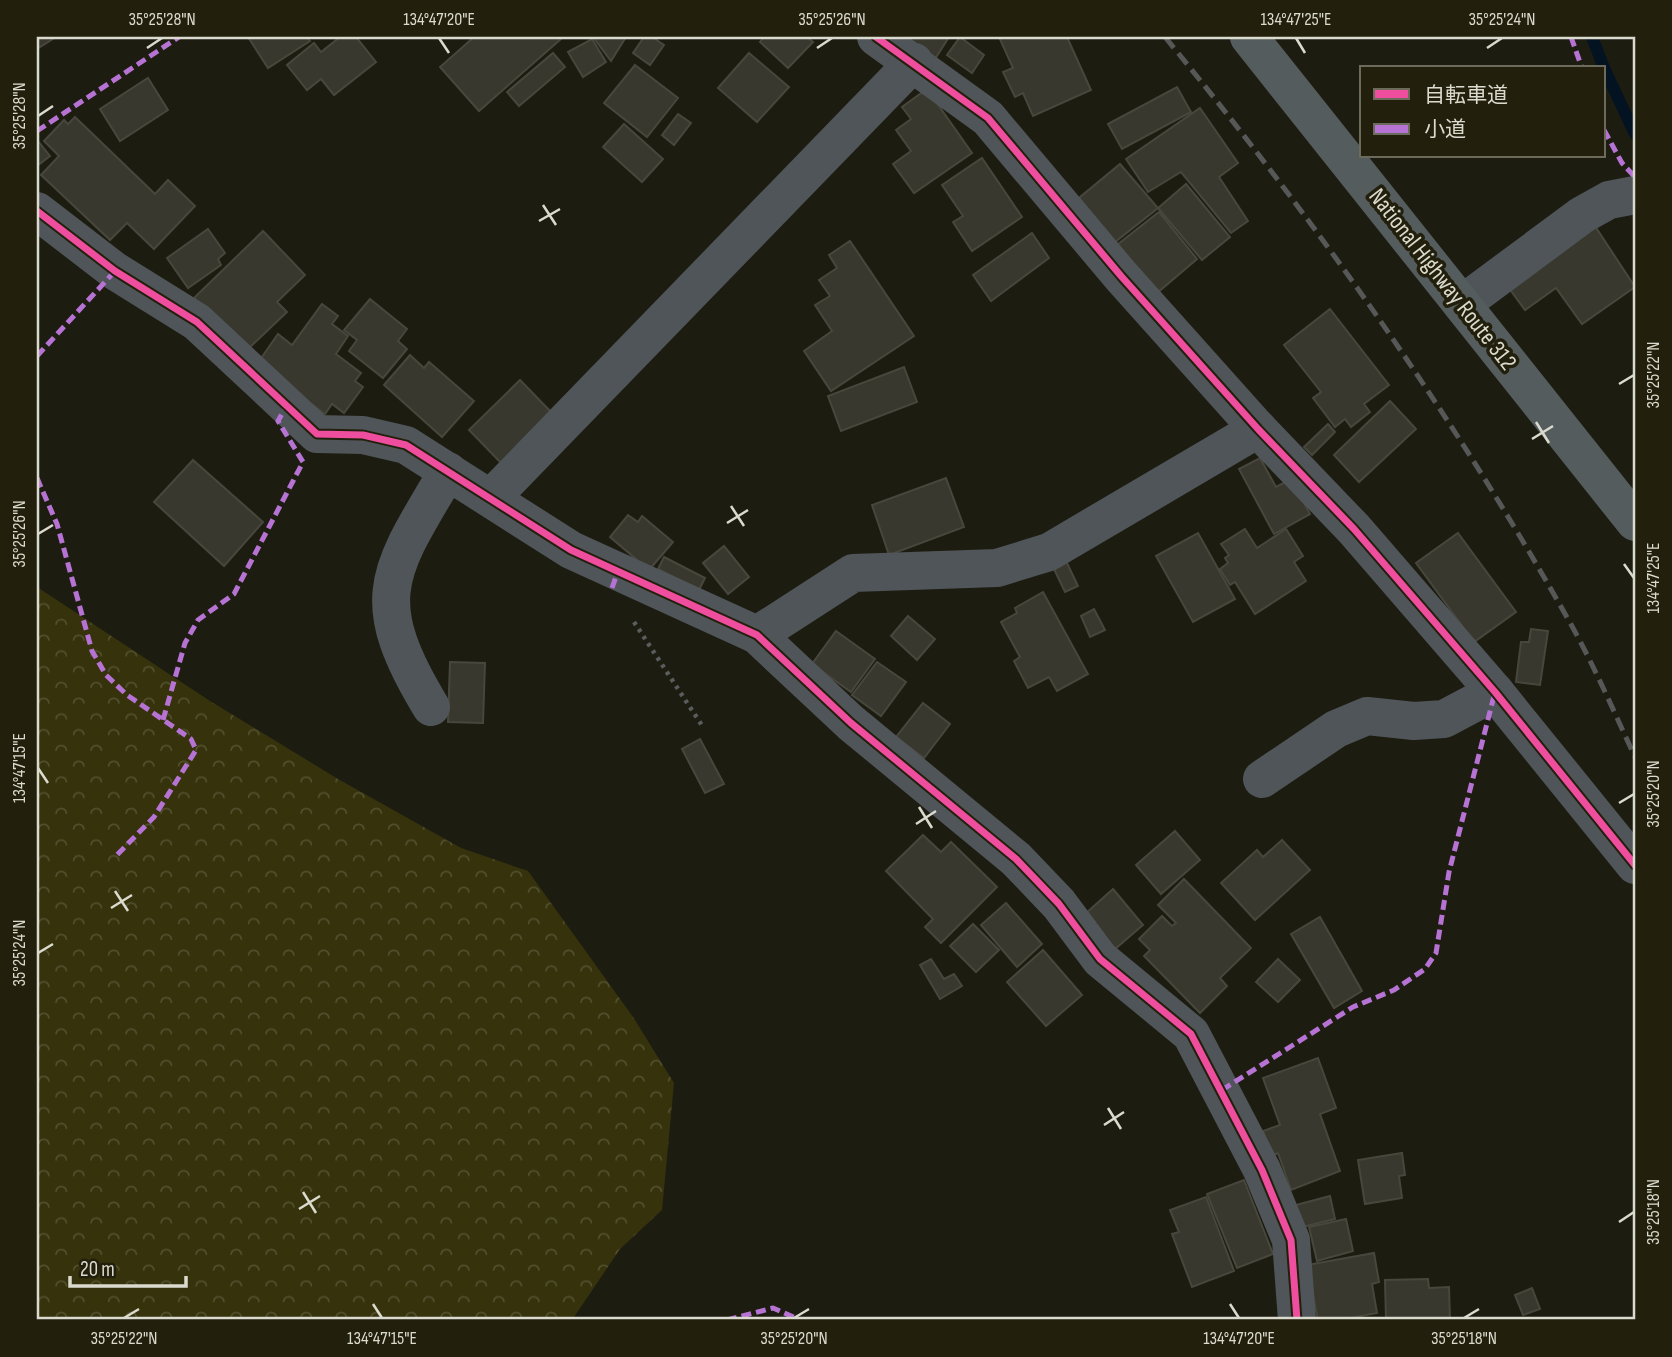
<svg xmlns="http://www.w3.org/2000/svg" width="1672" height="1357" viewBox="0 0 1672 1357" font-family="'Sofia Sans Condensed','Noto Sans JP',sans-serif">
<defs>
<pattern id="forest-crowns" width="20" height="18" patternUnits="userSpaceOnUse" patternTransform="scale(1.75)"><rect width="20" height="18" fill="#35320c"/><path d="M2 6a3 3 0 1 1 6 0M12 15a3 3 0 1 1 6 0" fill="none" stroke="#524f2e"/></pattern>
</defs>
<rect width="100%" height="100%" fill="#1d1c11"/>
<polygon fill="url(#forest-crowns)" points="37,587 210,701 338,779 461,848 528,871 633,1017 674,1083 662,1210 620,1249 572,1320 37,1320"/>
<g fill="none" stroke-linecap="round" stroke-linejoin="round">
<g stroke="#031322" stroke-width="12">
<polyline points="1592,37 1604,68"/>
<polyline points="1604,68 1635,134"/>
</g>
</g>
<g fill="#39382e" stroke="#48473d" stroke-width="2">
<polygon points="37,37 56,37 37,49"/>
<polygon points="248,37 307,37 310,41 268,68"/>
<polygon points="340,37 356,37 376,62 334,95 321,79 307,90 287,65 314,43 321,52"/>
<polygon points="474,37 559,37 561,39 479,111 440,67"/>
<polygon points="593,37 626,37 611,61"/>
<polygon points="644,37 652,37 664,45 650,65 633,53"/>
<polygon points="764,37 807,37 813,42 788,68 760,42"/>
<polygon points="901,37 949,37 935,59"/>
<polygon points="960,37 984,55 972,73 947,55"/>
<polygon points="999,37 1067,37 1091,90 1033,116 1023,93 1015,97 1003,72 1013,68"/>
<polygon points="592,39 606,62 583,77 568,52"/>
<polygon points="553,53 565,67 519,106 507,92"/>
<polygon points="749,53 789,87 757,122 718,88"/>
<polygon points="635,65 678,98 647,137 604,103"/>
<polygon points="148,78 168,110 120,141 100,109"/>
<polygon points="1177,87 1191,112 1122,149 1108,124"/>
<polygon points="927,89 972,153 914,193 893,164 911,151 896,130 911,119 902,107"/>
<polygon points="1200,108 1238,163 1219,177 1248,221 1231,233 1181,172 1148,192 1126,159"/>
<polygon points="678,114 691,123 674,145 662,135"/>
<polygon points="75,117 155,194 168,180 195,206 154,249 127,223 110,240 41,175 59,156 44,141 64,120 68,124"/>
<polygon points="624,124 663,159 642,182 603,147"/>
<polygon points="38,141 50,156 37,166 37,142"/>
<polygon points="982,158 1022,217 972,251 953,222 963,216 942,185"/>
<polygon points="1120,164 1158,208 1115,242 1079,198"/>
<polygon points="1186,184 1230,237 1202,260 1158,208"/>
<polygon points="1159,212 1197,259 1157,293 1117,245"/>
<polygon points="1595,226 1635,287 1582,324 1556,288 1525,310 1506,284"/>
<polygon points="208,229 225,253 218,259 221,265 188,288 167,258"/>
<polygon points="263,231 305,275 277,302 287,312 246,351 194,298"/>
<polygon points="1032,233 1049,258 991,301 973,275"/>
<polygon points="850,241 914,336 831,391 804,351 832,331 815,305 830,296 819,280 837,268 829,255"/>
<polygon points="370,299 407,329 398,341 407,349 383,378 349,351 357,340 344,330"/>
<polygon points="322,304 338,316 332,324 348,336 336,354 361,373 355,381 363,387 344,413 332,404 325,414 257,364 278,334 292,345"/>
<polygon points="1330,309 1389,385 1364,404 1370,412 1351,427 1345,419 1335,427 1313,398 1321,392 1284,345"/>
<polygon points="410,355 424,368 429,362 474,401 442,437 384,385"/>
<polygon points="904,367 917,402 841,431 828,396"/>
<polygon points="520,380 555,416 504,466 469,430"/>
<polygon points="1390,401 1416,429 1359,482 1334,455"/>
<polygon points="1328,424 1335,432 1312,455 1304,447"/>
<polygon points="1260,458 1276,487 1291,479 1310,514 1274,534 1239,469"/>
<polygon points="193,460 263,522 224,566 154,502"/>
<polygon points="946,478 964,527 889,555 872,505"/>
<polygon points="628,515 638,522 642,516 673,542 649,570 610,537"/>
<polygon points="1245,529 1257,548 1286,529 1303,556 1294,562 1306,581 1255,614 1235,582 1230,585 1220,569 1228,563 1225,558 1229,555 1221,544"/>
<polygon points="1198,533 1235,599 1193,622 1156,556"/>
<polygon points="1458,533 1516,612 1474,642 1416,563"/>
<polygon points="724,546 749,577 728,594 703,563"/>
<polygon points="664,557 705,578 699,590 658,569"/>
<polygon points="1066,561 1078,586 1065,592 1053,567"/>
<polygon points="1043,592 1088,674 1057,691 1049,677 1028,688 1014,661 1020,657 1001,622 1017,613 1015,608"/>
<polygon points="1094,609 1105,630 1090,637 1081,616"/>
<polygon points="908,616 935,639 917,660 891,636"/>
<polygon points="1531,629 1548,631 1540,685 1516,682 1521,642 1529,642"/>
<polygon points="836,631 875,659 851,692 812,664"/>
<polygon points="450,662 485,663 483,723 448,722"/>
<polygon points="877,662 906,682 881,716 852,695"/>
<polygon points="923,703 950,724 924,758 896,737"/>
<polygon points="700,739 724,784 705,793 682,749"/>
<polygon points="1175,831 1200,860 1161,894 1136,865"/>
<polygon points="923,835 941,852 951,842 997,887 941,943 925,927 933,919 886,871"/>
<polygon points="1282,840 1310,870 1255,920 1221,883 1257,850 1263,857"/>
<polygon points="1184,879 1251,948 1220,978 1227,986 1200,1013 1144,956 1150,950 1139,939 1162,916 1172,926 1176,923 1158,905"/>
<polygon points="1113,889 1143,925 1115,949 1085,914"/>
<polygon points="1006,903 1042,944 1017,967 981,925"/>
<polygon points="1320,917 1362,991 1334,1008 1291,934"/>
<polygon points="973,924 999,950 976,972 950,946"/>
<polygon points="1043,950 1082,995 1046,1026 1007,982"/>
<polygon points="931,959 944,979 954,974 962,986 940,999 920,965"/>
<polygon points="1278,959 1300,980 1278,1002 1256,982"/>
<polygon points="1318,1058 1336,1108 1320,1114 1340,1171 1291,1190 1278,1153 1272,1156 1263,1131 1280,1125 1263,1078"/>
<polygon points="1402,1153 1405,1175 1399,1176 1402,1198 1365,1204 1358,1160"/>
<polygon points="1244,1180 1273,1254 1237,1268 1207,1194"/>
<polygon points="1330,1196 1335,1219 1302,1227 1296,1205"/>
<polygon points="1206,1197 1234,1271 1192,1287 1172,1234 1179,1232 1170,1210"/>
<polygon points="1346,1219 1353,1251 1317,1261 1309,1227"/>
<polygon points="1374,1253 1379,1282 1372,1284 1377,1313 1340,1320 1318,1320 1307,1265"/>
<polygon points="1428,1279 1429,1288 1449,1287 1450,1320 1386,1320 1385,1280"/>
<polygon points="1532,1288 1540,1309 1523,1315 1515,1295"/>
</g>
<g fill="none" stroke-linecap="round" stroke-linejoin="round">
<polyline stroke="#595d5c" stroke-width="4.5" stroke-dasharray="3.5 5" stroke-linecap="butt" points="634,622 703,727"/>
<g stroke="#4f5558" stroke-width="38">
<polyline points="876,37 988,118 1121,276 1258,429 1354,529 1495,692 1635,865"/>
<polyline points="37,211 115,271 197,322 317,434 363,435 406,445 571,550 757,635 851,723 1016,859 1059,904 1100,959 1191,1034 1262,1170 1291,1240 1297,1320"/>
<polyline points="1462,304 1582,215 1609,200 1635,195"/>
<polyline points="492,497 914,62"/>
<polyline points="757,635 853,573 997,568 1049,552 1258,429"/>
<path d="M431,707C365,598 388,572 448,471"/>
<polyline points="1262,779 1336,729 1367,716 1414,721 1444,719 1495,692"/>
</g>
<polyline stroke="#545c5d" stroke-width="38" points="1249,37 1635,522"/>
<path stroke="#555857" stroke-width="5" stroke-dasharray="14 7" stroke-linecap="butt" d="M1165,37C1317,222 1456,419 1573,628C1596,670 1615,714 1635,757"/>
<g stroke="#b673d3" stroke-width="5" stroke-dasharray="10 5" stroke-linecap="butt">
<polyline points="1571,37 1582,68"/>
<polyline points="1604,130 1622,163 1635,177"/>
<polyline points="37,131 179,37"/>
<polyline points="37,356 115,271"/>
<polyline points="37,478 57,524 92,651 106,675 127,695 191,739 196,750 154,817 117,855"/>
<polyline points="612,588 618,571"/>
<polyline points="163,720 185,643 198,620 234,594 303,462 278,421 287,405"/>
<polyline points="1222,1090 1353,1007 1394,990 1425,969 1436,953 1449,872 1495,692"/>
<polyline points="727,1320 773,1308 800,1320"/>
</g>
<defs>
<g id="cycleway">
<polyline points="876,37 988,118 1121,276 1258,429 1354,529 1495,692 1635,865"/>
<polyline points="37,211 115,271 197,322 317,434 363,435 406,445 571,550 757,635 851,723 1016,859 1059,904 1100,959 1191,1034 1262,1170 1291,1240 1297,1320"/>
</g>
</defs>
<use href="#cycleway" stroke="#22200c" stroke-width="11"/>
<use href="#cycleway" stroke="#ef4d9e" stroke-width="7"/>
</g>
<path fill="none" stroke="#dbdace" stroke-width="2.5" d="M439,38L449,53M1296,38L1305,53M147,48L162,38M817,48L832,38M1487,48L1502,38M38,116L53,106M543,205L556,225M539,221L560,209M1619,384L1634,375M1536,422L1549,443M1532,439L1553,426M731,506L744,526M727,523L748,510M38,534L53,525M1624,564L1634,578M38,768L48,783M1619,803L1634,794M919,807L932,828M916,824L936,811M115,891L128,911M111,908L132,895M38,953L53,944M1108,1108L1121,1129M1104,1125L1124,1112M303,1192L316,1213M299,1209L320,1196M1619,1222L1634,1212M373,1304L382,1318M1230,1304L1239,1318M124,1318L139,1309M794,1318L809,1309M1464,1318L1479,1309"/>
<g text-anchor="middle" stroke-width="7" stroke-linejoin="round" paint-order="stroke">
<g font-size="24" fill="#dbdace" stroke="#22200c">
<text transform="translate(1443 279) rotate(52)" y="8">National Highway Route 312</text>
</g>
</g>
<rect width="1672" height="1357" fill="none" stroke="#22200c" stroke-width="77"/>
<rect x="1360" y="66" width="245" height="91" fill="#22200c" stroke="#6c6a5a" stroke-width="2"/>
<rect x="1374" y="89" width="35" height="10" fill="#ef4d9e" stroke="#6c6a5a" stroke-width="2"/>
<text x="1424" y="102" font-size="21" fill="#dbdace">自転車道</text>
<rect x="1374" y="124" width="35" height="10" fill="#b673d3" stroke="#6c6a5a" stroke-width="2"/>
<text x="1424" y="136" font-size="21" fill="#dbdace">小道</text>
<path d="M70 1276v10h116v-10" fill="none" stroke="#dbdace" stroke-width="3.5"/>
<text x="80" y="1276" font-size="21" fill="#dbdace" stroke="#22200c" stroke-width="5" paint-order="stroke">20 m</text>
<rect x="38" y="38" width="1596" height="1280" fill="none" stroke="#dbdace" stroke-width="2.5"/>
<g font-size="18" text-anchor="middle" fill="#dbdace">
<text x="162" y="25">35°25'28"N</text>
<text x="439" y="25">134°47'20"E</text>
<text x="832" y="25">35°25'26"N</text>
<text x="1296" y="25">134°47'25"E</text>
<text x="1502" y="25">35°25'24"N</text>
<text transform="translate(19 116) rotate(-90)" y="6">35°25'28"N</text>
<text transform="translate(1653 375) rotate(-90)" y="6">35°25'22"N</text>
<text transform="translate(19 534) rotate(-90)" y="6">35°25'26"N</text>
<text transform="translate(1653 578) rotate(-90)" y="6">134°47'25"E</text>
<text transform="translate(19 768) rotate(-90)" y="6">134°47'15"E</text>
<text transform="translate(1653 794) rotate(-90)" y="6">35°25'20"N</text>
<text transform="translate(19 953) rotate(-90)" y="6">35°25'24"N</text>
<text transform="translate(1653 1212) rotate(-90)" y="6">35°25'18"N</text>
<text x="124" y="1344">35°25'22"N</text>
<text x="382" y="1344">134°47'15"E</text>
<text x="794" y="1344">35°25'20"N</text>
<text x="1239" y="1344">134°47'20"E</text>
<text x="1464" y="1344">35°25'18"N</text>
</g>
</svg>
